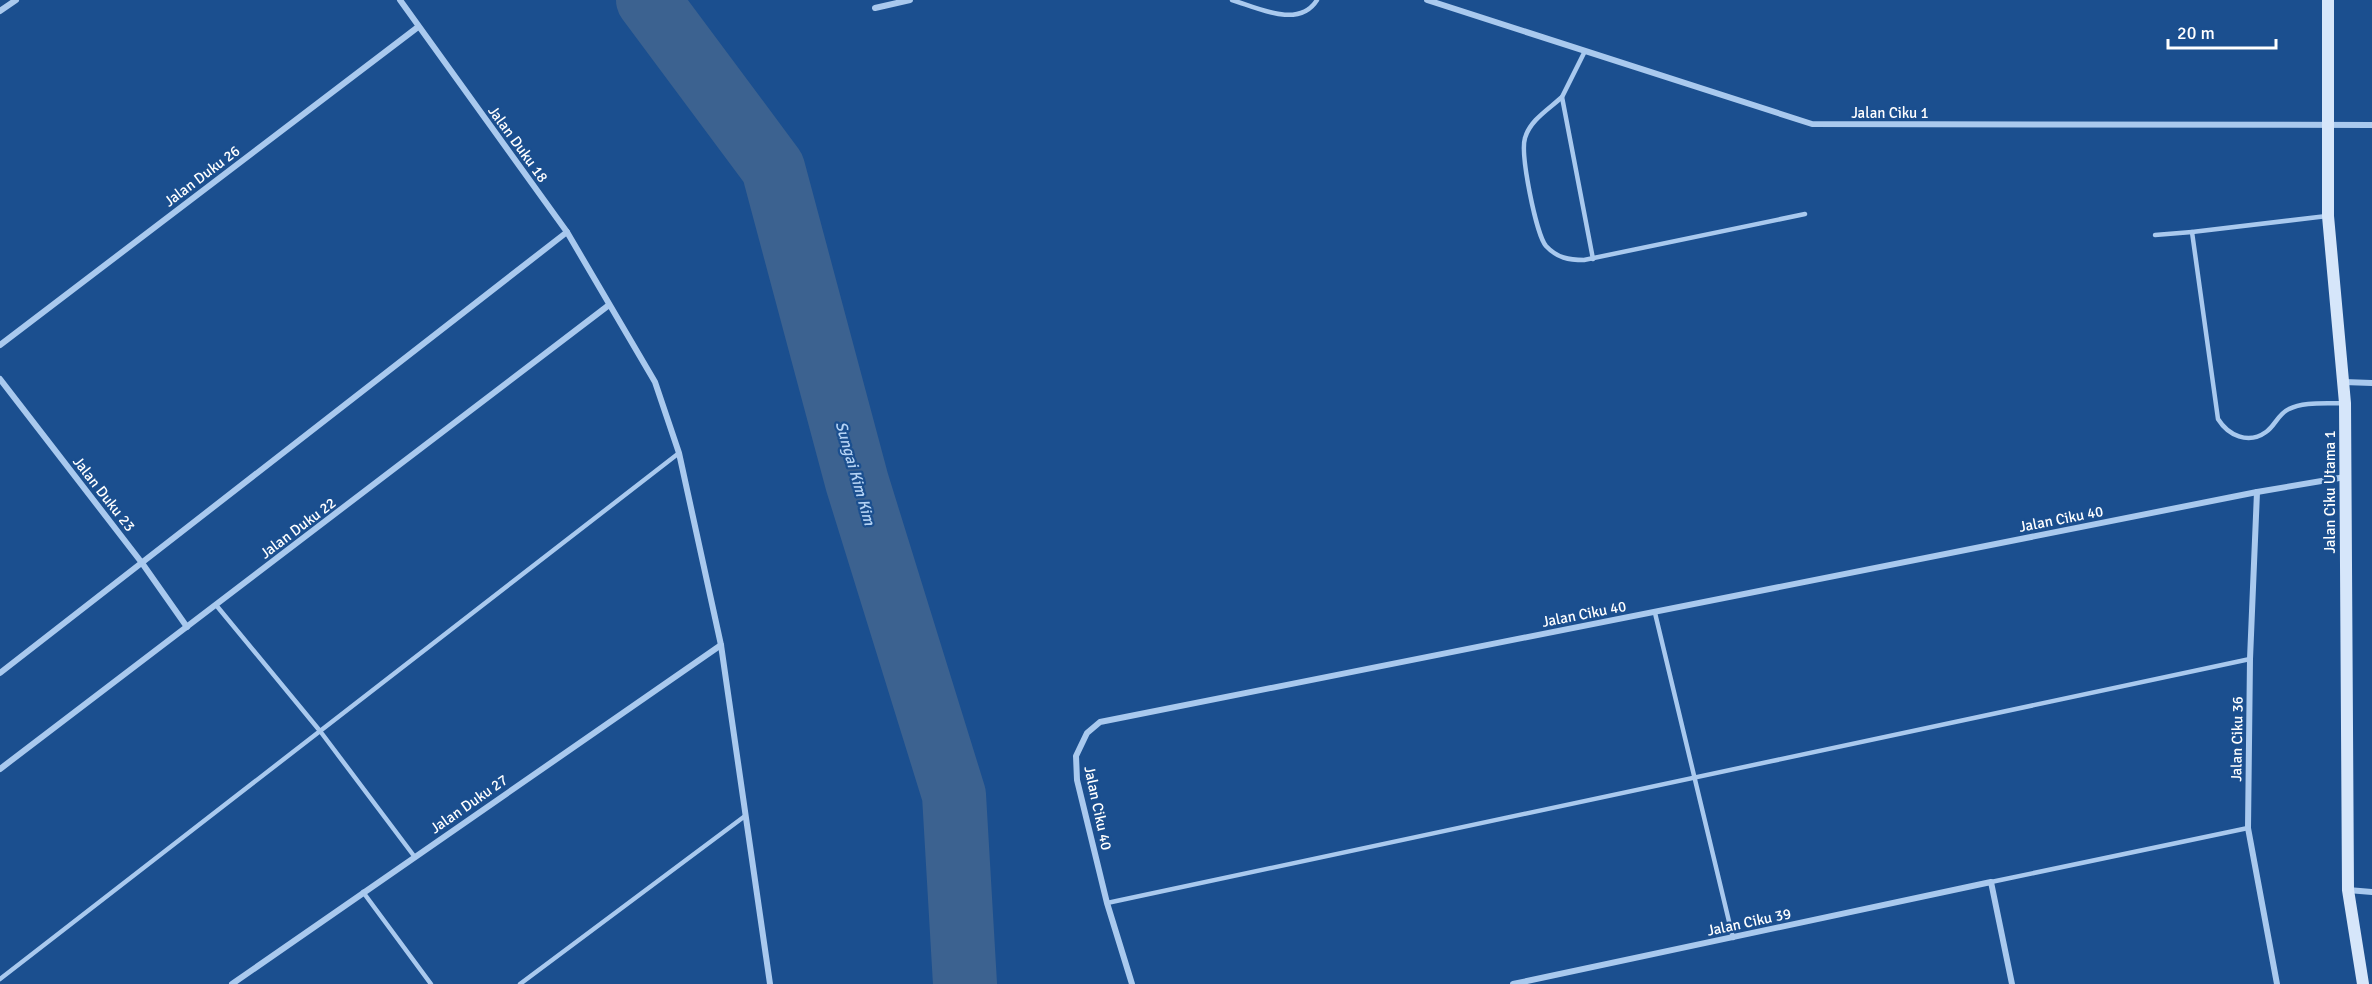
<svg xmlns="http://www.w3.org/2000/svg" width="2372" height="984" viewBox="0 0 2372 984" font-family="Signika,sans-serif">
<rect width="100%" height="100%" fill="#1b4f8f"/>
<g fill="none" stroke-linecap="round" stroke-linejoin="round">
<polyline stroke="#3c6290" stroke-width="64" points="648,0 773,168 857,482 954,795 965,984"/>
<g stroke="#a9c9ee" stroke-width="4.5">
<path d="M1232,0C1258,8 1299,29 1317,0"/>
<polyline points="1585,51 1562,97 1593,259"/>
<path d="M1562,97C1549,109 1530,120 1525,138C1520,154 1536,234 1546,246C1557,258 1569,260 1584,260L1805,214"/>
<path d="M2327,216L2192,232L2218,419C2228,435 2248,445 2266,432C2275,426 2278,414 2289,409C2304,401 2327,404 2345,403"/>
<polyline points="2155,235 2192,232"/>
<polyline points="216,605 320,731 414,856"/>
<polyline points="1655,613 1733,938"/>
<polyline points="1991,882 2248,828"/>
<polyline points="363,892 431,984"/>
<polyline points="1107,903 2250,659"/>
<polyline points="0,979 679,453"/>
<polyline points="520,984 745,816"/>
</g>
<g stroke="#a9c9ee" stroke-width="6">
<polyline points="400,0 567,232 655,382 679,453 721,645 770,984"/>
<polyline points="1427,0 1812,124 2372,125"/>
<polyline points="875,8 910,0"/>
<polyline points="0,11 16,0"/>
<polyline points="0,345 418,27"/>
<polyline points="0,379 142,563 187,627"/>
<polyline points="2344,382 2372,383"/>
<polyline points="2257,492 2250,659 2248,828 2277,984"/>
<polyline points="0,673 567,232"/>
<polyline points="0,769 609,305"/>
<polyline points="2348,890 2372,892"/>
<polyline points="232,984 721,645"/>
<polyline points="1132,984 1107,903 1077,780 1076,756 1087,733 1100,722 2257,492 2345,477"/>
<polyline points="1513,984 1991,882 2012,984"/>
</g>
<polyline stroke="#d6e6fa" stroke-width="12" points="2328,0 2328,216 2345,403 2348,890 2363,984"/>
</g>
<g text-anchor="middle" stroke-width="4.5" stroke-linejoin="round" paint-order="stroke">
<g font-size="15" fill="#fff" stroke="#1b4f8f">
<text x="1890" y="118">Jalan Ciku 1</text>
<text transform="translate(518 144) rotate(54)" y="5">Jalan Duku 18</text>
<text transform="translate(202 176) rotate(-37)" y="5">Jalan Duku 26</text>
<text transform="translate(2330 492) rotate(-90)" y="5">Jalan Ciku Utama 1</text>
<text transform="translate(104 494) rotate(52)" y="5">Jalan Duku 23</text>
<text transform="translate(2061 519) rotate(-11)" y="5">Jalan Ciku 40</text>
<text transform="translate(298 528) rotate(-37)" y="5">Jalan Duku 22</text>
<text transform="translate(1584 614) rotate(-11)" y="5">Jalan Ciku 40</text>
<text transform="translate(2237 739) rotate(-89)" y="5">Jalan Ciku 36</text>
<text transform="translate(469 804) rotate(-35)" y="5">Jalan Duku 27</text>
<text transform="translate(1098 808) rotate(78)" y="5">Jalan Ciku 40</text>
<text transform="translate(1749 922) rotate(-12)" y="5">Jalan Ciku 39</text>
</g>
<g font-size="16" font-style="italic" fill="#b5d3f5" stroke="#1b4f8f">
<text transform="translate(856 473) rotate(74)" y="6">Sungai Kim Kim</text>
</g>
</g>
<path d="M2168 39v9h108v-9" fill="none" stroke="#ffffff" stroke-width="3"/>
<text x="2177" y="39" font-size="18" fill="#ffffff" stroke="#1b4f8f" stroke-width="4.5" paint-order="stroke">20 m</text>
</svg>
